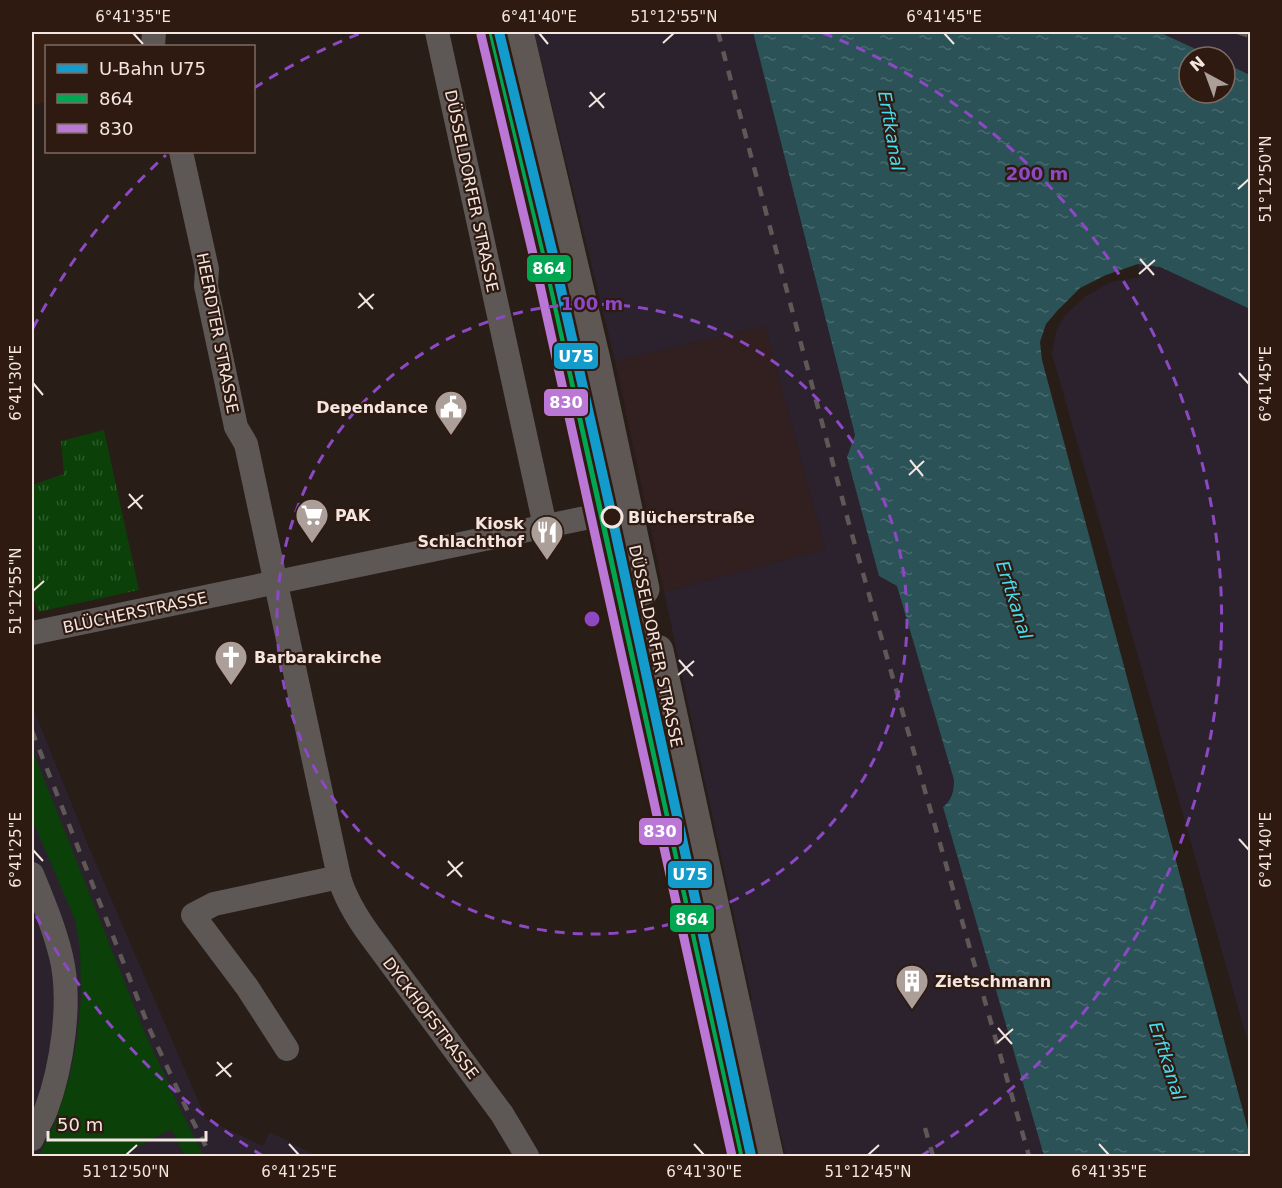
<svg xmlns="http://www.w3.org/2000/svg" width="1282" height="1188" viewBox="0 0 1282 1188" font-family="'DejaVu Sans',sans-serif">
<defs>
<pattern id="park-tufts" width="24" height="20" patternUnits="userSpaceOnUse" patternTransform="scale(1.5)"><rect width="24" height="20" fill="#0b4008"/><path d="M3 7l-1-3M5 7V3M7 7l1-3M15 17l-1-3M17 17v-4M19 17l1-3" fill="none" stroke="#2f5b2c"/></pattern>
<pattern id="water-ripples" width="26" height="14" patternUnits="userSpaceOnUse" patternTransform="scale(1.5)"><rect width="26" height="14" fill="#2a5257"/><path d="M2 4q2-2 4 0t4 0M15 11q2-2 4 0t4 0" fill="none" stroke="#496b6f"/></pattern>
</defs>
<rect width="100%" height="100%" fill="#281d17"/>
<polygon fill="#322021" points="765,326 825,549 664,592 615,361"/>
<g fill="#2b222e">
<polygon points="534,32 753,32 855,435 847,457 879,576 897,586 954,780 954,788 949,802 943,807 1044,1156 786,1156 747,1002 752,1000 664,592 825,549 765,326 615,361"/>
<polygon points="1159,32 1250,32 1250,75 1225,63 1225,57 1213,57"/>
<polygon points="1138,264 1160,267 1250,309 1250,1050 1052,354 1056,331 1065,315 1086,296 1110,282 1140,277"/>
<polygon points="32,705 89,847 206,1119 263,1146 270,1132 317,1156 32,1156"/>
</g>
<polygon fill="#371f14" points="32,32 135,32 138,46 46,46 46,102 32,105"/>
<polygon fill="#0b4008" points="32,749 144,1031 182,1113 204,1156 185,1156 171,1129 120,1156 39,1156 56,1120 70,1075 77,1039 81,998 80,948 75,920 32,819"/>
<polygon fill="url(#park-tufts)" points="104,430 139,590 38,612 32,594 32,485 64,474 61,441"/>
<path fill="url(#water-ripples)" d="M753,32H1159L1213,57H1189V93H1225V63L1250,75V309L1160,267L1138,264L1106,275L1080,288L1057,311L1046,324L1040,342L1042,360L1250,1137V1156H1044L943,807C952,800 954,791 954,780L897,586L879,576L847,457L855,435Z"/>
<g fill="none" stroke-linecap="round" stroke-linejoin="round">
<g stroke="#5d5755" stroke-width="24">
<polyline points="437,32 545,526"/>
<polyline points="153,46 154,32"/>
<path d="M181,152L207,269L206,286L236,427L246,444L339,877C345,898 356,916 369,934L502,1114L527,1156"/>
<polyline points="32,633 619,511"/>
<path d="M32,874C43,901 54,927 61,956C72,1001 62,1067 46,1110C42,1120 36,1129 32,1139"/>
<polyline points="287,1049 247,987 193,915 214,904 339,877"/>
</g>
<g stroke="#5f5753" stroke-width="33">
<polyline points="493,32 548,264 744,1156"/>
<polyline points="517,32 594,360 643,589"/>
<polyline points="657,651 767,1156"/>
</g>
<g stroke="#5f5856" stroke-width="4.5" stroke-dasharray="10 10" stroke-linecap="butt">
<polyline points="718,32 849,524 1029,1156"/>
<polyline points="1238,32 1250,36"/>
<polyline points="32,731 150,1030 188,1112 211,1156"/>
<polyline points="925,1128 933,1156"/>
</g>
<defs>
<polyline id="bus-1" points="493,32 548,264 744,1156"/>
<polyline id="bus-2" points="481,35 536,267 732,1156"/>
</defs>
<use href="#bus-1" stroke="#2e1a11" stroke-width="14"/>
<use href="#bus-2" stroke="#2e1a11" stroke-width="14"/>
<use href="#bus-1" stroke="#00a651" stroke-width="9"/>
<use href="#bus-2" stroke="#ba77d6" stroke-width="9"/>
<defs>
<polyline id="metro-1" points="499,32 555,263 611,512 751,1156"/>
</defs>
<use href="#metro-1" stroke="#2e1a11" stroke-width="15"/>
<use href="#metro-1" stroke="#139bcb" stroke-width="10"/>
</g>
<path fill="none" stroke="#f3e5df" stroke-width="2" d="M133,33L143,44M539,33L548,44M944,33L954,44M663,43L674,33M590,92L604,108M589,107L605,93M1238,189L1249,179M1140,259L1154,275M1139,274L1155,260M359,293L373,309M358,308L374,294M1239,373L1249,384M33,383L43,395M910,460L923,476M909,475L924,461M129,494L142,509M128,508L143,495M33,591L44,581M679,660L693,676M678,675L694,661M1239,839L1249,850M33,850L43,861M448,861L462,877M447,876L463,862M998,1028L1012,1044M997,1043L1013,1029M217,1062L231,1077M216,1076L232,1063M289,1144L299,1155M694,1144L704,1155M1099,1144L1109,1155M126,1155L137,1145M868,1155L879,1145"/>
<g fill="none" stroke="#8d48c4" stroke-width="3" stroke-dasharray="10 8">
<circle cx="592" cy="619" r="315"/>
<path d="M263 1156A630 630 0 0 1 33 910M33 328A630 630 0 0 1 166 155M254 88A630 630 0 0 1 361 33M823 33A630 630 0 0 1 921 1156"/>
</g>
<defs>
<symbol id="civic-pin" viewBox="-11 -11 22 30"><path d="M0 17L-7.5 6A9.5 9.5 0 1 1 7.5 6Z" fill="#ac9f99" stroke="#2e1a11"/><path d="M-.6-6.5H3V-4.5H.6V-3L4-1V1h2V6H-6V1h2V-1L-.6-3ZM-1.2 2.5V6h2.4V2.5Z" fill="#fff"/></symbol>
<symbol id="supermarket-pin" viewBox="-11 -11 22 30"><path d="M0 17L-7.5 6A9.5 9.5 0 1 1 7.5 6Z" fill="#ac9f99" stroke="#2e1a11"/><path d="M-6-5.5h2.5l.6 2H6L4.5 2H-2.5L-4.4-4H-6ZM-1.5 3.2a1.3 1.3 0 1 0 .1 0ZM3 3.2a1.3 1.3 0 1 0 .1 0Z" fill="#fff"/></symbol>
<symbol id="restaurant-pin" viewBox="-11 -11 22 30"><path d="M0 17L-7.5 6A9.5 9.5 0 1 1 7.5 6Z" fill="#ac9f99" stroke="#2e1a11"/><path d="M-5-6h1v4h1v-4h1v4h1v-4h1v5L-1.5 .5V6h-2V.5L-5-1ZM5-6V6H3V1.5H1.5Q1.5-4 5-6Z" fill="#fff"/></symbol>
<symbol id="church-pin" viewBox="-11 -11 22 30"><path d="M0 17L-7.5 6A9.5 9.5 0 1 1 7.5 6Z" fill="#ac9f99" stroke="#2e1a11"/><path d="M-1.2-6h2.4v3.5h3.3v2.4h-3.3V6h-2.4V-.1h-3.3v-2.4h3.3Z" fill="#fff"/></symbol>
<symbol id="building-pin" viewBox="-11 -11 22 30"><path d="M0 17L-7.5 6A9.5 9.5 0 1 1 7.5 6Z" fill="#ac9f99" stroke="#2e1a11"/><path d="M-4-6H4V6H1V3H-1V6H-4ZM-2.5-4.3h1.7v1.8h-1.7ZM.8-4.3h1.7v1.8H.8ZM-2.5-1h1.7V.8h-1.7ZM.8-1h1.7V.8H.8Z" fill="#fff"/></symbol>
</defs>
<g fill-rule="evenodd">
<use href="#civic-pin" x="432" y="388" width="38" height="52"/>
<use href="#supermarket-pin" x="293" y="496" width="38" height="52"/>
<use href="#restaurant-pin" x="528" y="513" width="38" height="52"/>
<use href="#church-pin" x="212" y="638" width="38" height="52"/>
<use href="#building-pin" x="893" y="962" width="38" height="52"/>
</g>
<circle fill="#2e1a11" stroke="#f3e5df" stroke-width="3" cx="612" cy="517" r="10"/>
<g text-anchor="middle" stroke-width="4.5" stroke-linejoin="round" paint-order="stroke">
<g font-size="16" fill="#f3e5df" stroke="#2e1a11">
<text transform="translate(472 191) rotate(78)" y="6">DÜSSELDORFER STRASSE</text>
<text transform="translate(218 333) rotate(79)" y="6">HEERDTER STRASSE</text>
<text transform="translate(135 612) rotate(-12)" y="6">BLÜCHERSTRASSE</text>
<text transform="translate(656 646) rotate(78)" y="6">DÜSSELDORFER STRASSE</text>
<text transform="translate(431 1018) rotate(53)" y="6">DYCKHOFSTRASSE</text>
</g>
<g font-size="16" font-weight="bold" fill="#f3e5df" stroke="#2e1a11" text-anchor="start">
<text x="428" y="413" text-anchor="end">Dependance</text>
<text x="335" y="521">PAK</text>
<text x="524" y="529" text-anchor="end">Kiosk<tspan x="524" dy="18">Schlachthof</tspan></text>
<text x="254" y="663">Barbarakirche</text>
<text x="935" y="987">Zietschmann</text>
</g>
<g font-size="16" font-weight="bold" fill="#f3e5df" stroke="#2e1a11" text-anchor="start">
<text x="628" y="523">Blücherstraße</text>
</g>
<g font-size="18" font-style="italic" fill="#46dcef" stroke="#2e1a11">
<text transform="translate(891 131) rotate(80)" y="6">Erftkanal</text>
<text transform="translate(1014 600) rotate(72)" y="6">Erftkanal</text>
<text transform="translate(1167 1061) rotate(72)" y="6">Erftkanal</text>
</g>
</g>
<circle cx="592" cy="619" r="9" fill="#8d48c4" stroke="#2e1a11" stroke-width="3"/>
<g font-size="18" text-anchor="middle" font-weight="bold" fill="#8d48c4" stroke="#2e1a11" stroke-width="4.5" stroke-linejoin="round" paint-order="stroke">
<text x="1037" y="180">200 m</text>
<text x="592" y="310">100 m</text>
</g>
<g stroke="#2e1a11" stroke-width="2">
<rect x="526" y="254" width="46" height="29" rx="6" fill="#00a651"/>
<rect x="553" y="342" width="46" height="28" rx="6" fill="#139bcb"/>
<rect x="543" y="388" width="46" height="29" rx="6" fill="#ba77d6"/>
<rect x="638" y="817" width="45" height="29" rx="6" fill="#ba77d6"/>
<rect x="667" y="860" width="46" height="29" rx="6" fill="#139bcb"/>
<rect x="669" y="904" width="46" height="29" rx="6" fill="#00a651"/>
</g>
<g font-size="16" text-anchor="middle" font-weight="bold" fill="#fff">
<text x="549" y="274">864</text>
<text x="576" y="362">U75</text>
<text x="566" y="408">830</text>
<text x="660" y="837">830</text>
<text x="690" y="880">U75</text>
<text x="692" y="925">864</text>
</g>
<rect width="1282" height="1188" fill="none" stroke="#2e1a11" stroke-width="66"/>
<rect x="45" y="45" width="210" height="108" fill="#2e1a11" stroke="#7d6b63" stroke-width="1.5"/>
<rect x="57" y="64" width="30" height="9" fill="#139bcb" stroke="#7d6b63" stroke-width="1.5"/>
<text x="99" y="75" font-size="18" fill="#f3e5df">U-Bahn U75</text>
<rect x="57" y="94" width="30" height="9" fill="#00a651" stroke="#7d6b63" stroke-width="1.5"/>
<text x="99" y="105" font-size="18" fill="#f3e5df">864</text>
<rect x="57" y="124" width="30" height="9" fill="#ba77d6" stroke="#7d6b63" stroke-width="1.5"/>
<text x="99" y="135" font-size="18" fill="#f3e5df">830</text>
<g transform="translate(1207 75) rotate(319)"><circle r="28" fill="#2e1a11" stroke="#7d6b63" stroke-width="1.5"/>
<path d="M0-4.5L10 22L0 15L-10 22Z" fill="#ac9f99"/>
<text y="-9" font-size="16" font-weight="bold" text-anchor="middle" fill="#f3e5df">N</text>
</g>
<path d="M48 1131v9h158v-9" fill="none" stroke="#f3e5df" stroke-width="3"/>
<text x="57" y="1131" font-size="18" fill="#f3e5df" stroke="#2e1a11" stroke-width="4.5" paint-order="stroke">50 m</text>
<rect x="33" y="33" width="1216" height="1122" fill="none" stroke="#f3e5df" stroke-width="2"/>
<g font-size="15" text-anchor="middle" fill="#f3e5df">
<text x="133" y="22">6°41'35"E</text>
<text x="539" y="22">6°41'40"E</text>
<text x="674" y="22">51°12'55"N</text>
<text x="944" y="22">6°41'45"E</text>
<text transform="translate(1266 179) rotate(-90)" y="5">51°12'50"N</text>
<text transform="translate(16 383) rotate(-90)" y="5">6°41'30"E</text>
<text transform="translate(1266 384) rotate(-90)" y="5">6°41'45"E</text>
<text transform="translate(16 591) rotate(-90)" y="5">51°12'55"N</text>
<text transform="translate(16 850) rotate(-90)" y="5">6°41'25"E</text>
<text transform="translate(1266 850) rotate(-90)" y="5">6°41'40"E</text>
<text x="126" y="1177">51°12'50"N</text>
<text x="299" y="1177">6°41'25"E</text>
<text x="704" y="1177">6°41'30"E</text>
<text x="868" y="1177">51°12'45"N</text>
<text x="1109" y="1177">6°41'35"E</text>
</g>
</svg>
